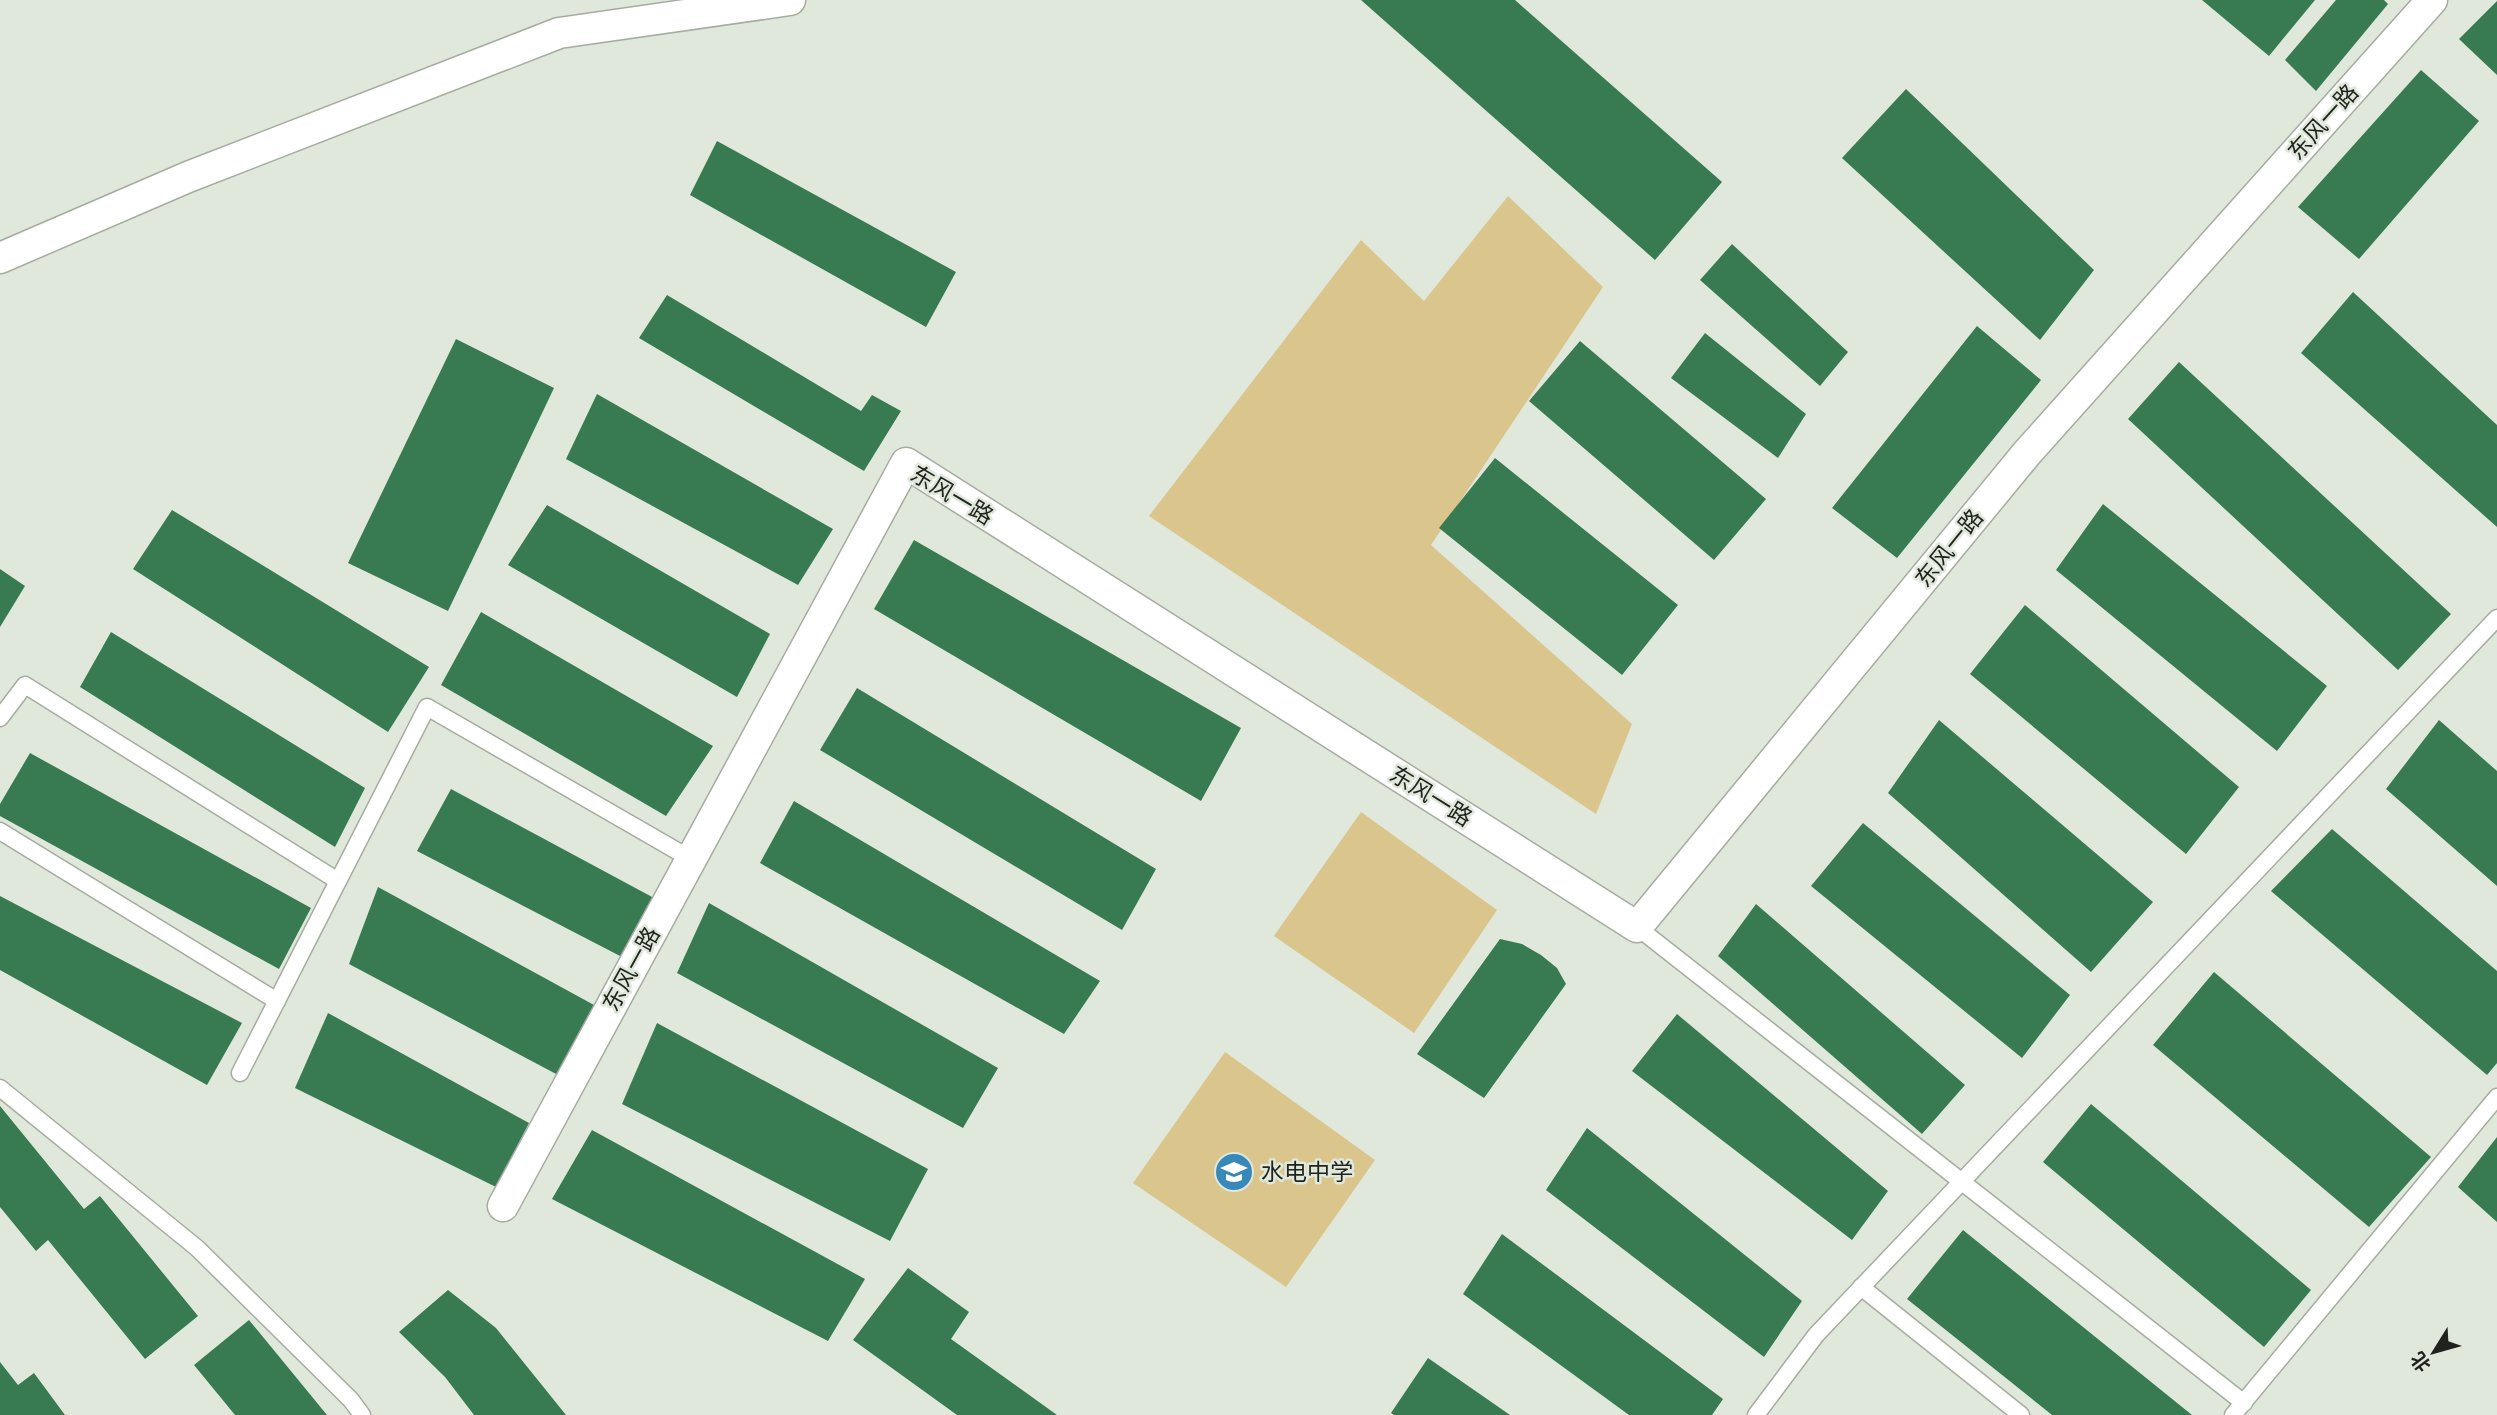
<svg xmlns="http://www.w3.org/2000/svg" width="2497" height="1415" viewBox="0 0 2497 1415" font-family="'Asap Condensed','Noto Sans SC',sans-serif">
<rect width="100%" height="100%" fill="#dfe8da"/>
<g fill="#dac58c">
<polygon points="1508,196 1603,287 1431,545 1632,724 1596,814 1149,516 1361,240 1424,301"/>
<polygon points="1361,812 1497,910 1414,1033 1274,936"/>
<polygon points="1225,1052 1375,1160 1286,1287 1133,1183"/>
</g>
<g fill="#387b52">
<polygon points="1361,0 1515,0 1722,182 1655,260"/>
<polygon points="2202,0 2315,0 2269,56"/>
<polygon points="2336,0 2384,0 2388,4 2316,91 2285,60"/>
<polygon points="2497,1 2497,75 2459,39"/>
<polygon points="2421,70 2479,121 2359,259 2298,207"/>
<polygon points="1906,89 2094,270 2040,340 1842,158"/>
<polygon points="717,141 956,272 926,327 690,195"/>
<polygon points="1732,244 1848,352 1820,386 1700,280"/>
<polygon points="2353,292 2497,425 2497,527 2301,353"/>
<polygon points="667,295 861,411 872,395 901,411 864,471 639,338"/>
<polygon points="1977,326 2041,380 1897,558 1832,508"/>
<polygon points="1705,333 1806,414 1778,458 1671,378"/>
<polygon points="456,339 554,388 448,611 348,563"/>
<polygon points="1580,341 1766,499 1714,560 1529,401"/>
<polygon points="2179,362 2451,614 2398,670 2128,419"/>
<polygon points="597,394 833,529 798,585 566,459"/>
<polygon points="1495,458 1678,605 1622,675 1439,528"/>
<polygon points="2103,504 2327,686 2277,751 2056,570"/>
<polygon points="547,505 770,634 737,697 508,565"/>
<polygon points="172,510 429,667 388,732 133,569"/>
<polygon points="914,540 1241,728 1201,801 874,609"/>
<polygon points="0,569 25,586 0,627"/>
<polygon points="2025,605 2239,787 2186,854 1970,674"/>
<polygon points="481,612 713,746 666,816 441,685"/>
<polygon points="111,632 365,788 335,847 80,687"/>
<polygon points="857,688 1156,869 1122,930 820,750"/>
<polygon points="1939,720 2153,902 2091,972 1888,793"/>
<polygon points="2439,720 2497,771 2497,886 2386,789"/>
<polygon points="30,753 311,908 279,969 0,816 0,804"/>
<polygon points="451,789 654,898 622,957 417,851"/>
<polygon points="794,801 1100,981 1064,1034 760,863"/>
<polygon points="1863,823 2070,995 2022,1058 1811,886"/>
<polygon points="2332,829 2497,971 2497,1063 2487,1075 2271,891"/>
<polygon points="378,887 594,1005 558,1075 349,964"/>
<polygon points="0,896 242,1023 207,1085 0,970"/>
<polygon points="709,903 998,1068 963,1128 677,973"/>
<polygon points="1756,904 1965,1085 1922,1134 1718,956"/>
<polygon points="1500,939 1522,944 1541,955 1557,968 1566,984 1484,1098 1417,1054"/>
<polygon points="2214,972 2431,1157 2369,1227 2153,1045"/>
<polygon points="328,1013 529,1123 496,1187 295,1088"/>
<polygon points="1677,1014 1888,1191 1852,1240 1632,1071"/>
<polygon points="657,1023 928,1169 890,1241 622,1104"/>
<polygon points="2091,1104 2311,1290 2264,1347 2043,1162"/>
<polygon points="0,1106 84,1209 100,1196 198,1316 145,1359 48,1240 36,1251 0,1207"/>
<polygon points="1587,1128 1802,1301 1764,1357 1546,1190"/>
<polygon points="592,1130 865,1279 828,1341 552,1199"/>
<polygon points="2497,1137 2497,1222 2458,1187"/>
<polygon points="1963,1230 2192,1415 2052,1415 1907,1299"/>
<polygon points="1502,1234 1723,1399 1712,1415 1629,1415 1463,1294"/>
<polygon points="908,1268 969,1312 951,1339 1057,1415 957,1415 853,1340"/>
<polygon points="448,1290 496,1328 566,1415 474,1415 445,1377 399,1332"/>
<polygon points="249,1320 327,1415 235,1415 194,1365"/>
<polygon points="1428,1358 1510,1415 1394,1415 1391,1413"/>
<polygon points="0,1362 18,1385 34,1373 65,1415 0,1415"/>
</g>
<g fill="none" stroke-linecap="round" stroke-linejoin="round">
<defs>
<g id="lane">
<polyline points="0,718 25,685 338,881"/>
<polyline points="0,831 277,1001"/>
<polyline points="1637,927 2244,1403"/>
<polyline points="240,1073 427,707 691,859"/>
<polyline points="0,1088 197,1248 351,1400 362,1415"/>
<polyline points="1861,1287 2021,1415"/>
<polyline points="1756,1415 1816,1335 2497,618"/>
<polyline points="2233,1415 2497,1097"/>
</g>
<g id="street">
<polyline points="0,258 188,177 559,33 790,0"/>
<polyline points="503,1206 906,463 1637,927 2027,453 2432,0"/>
</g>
</defs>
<use href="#lane" stroke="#a4ad9f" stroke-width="19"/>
<use href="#street" stroke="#a4ad9f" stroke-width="33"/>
<use href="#lane" stroke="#fff" stroke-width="16"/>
<use href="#street" stroke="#fff" stroke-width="30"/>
</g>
<defs>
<symbol id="school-disc" viewBox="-11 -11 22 22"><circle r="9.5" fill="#3988ba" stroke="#dfe8da"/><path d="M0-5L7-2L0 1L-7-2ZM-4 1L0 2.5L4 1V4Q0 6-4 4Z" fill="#fff"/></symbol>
</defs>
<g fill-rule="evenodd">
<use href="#school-disc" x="1212" y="1150" width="44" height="44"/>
</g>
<g text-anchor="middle" stroke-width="5" stroke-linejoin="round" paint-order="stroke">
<g font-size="23" fill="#1f221d" stroke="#dfe8da">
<text transform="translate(2323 122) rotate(-48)" y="8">东风一路</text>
<text transform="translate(952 495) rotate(31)" y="8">东风一路</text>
<text transform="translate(1949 548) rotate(-51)" y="8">东风一路</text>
<text transform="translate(1431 796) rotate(32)" y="8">东风一路</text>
<text transform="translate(631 969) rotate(-61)" y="8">东风一路</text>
</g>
<g font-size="23" fill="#1f221d" stroke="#dfe8da" text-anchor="start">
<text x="1261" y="1180">水电中学</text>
</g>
</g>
<g transform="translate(2434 1352) rotate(233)" stroke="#dfe8da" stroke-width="5" paint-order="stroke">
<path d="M0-5L12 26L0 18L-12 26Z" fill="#1f221d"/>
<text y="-10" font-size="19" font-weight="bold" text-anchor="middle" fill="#1f221d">北</text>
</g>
</svg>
